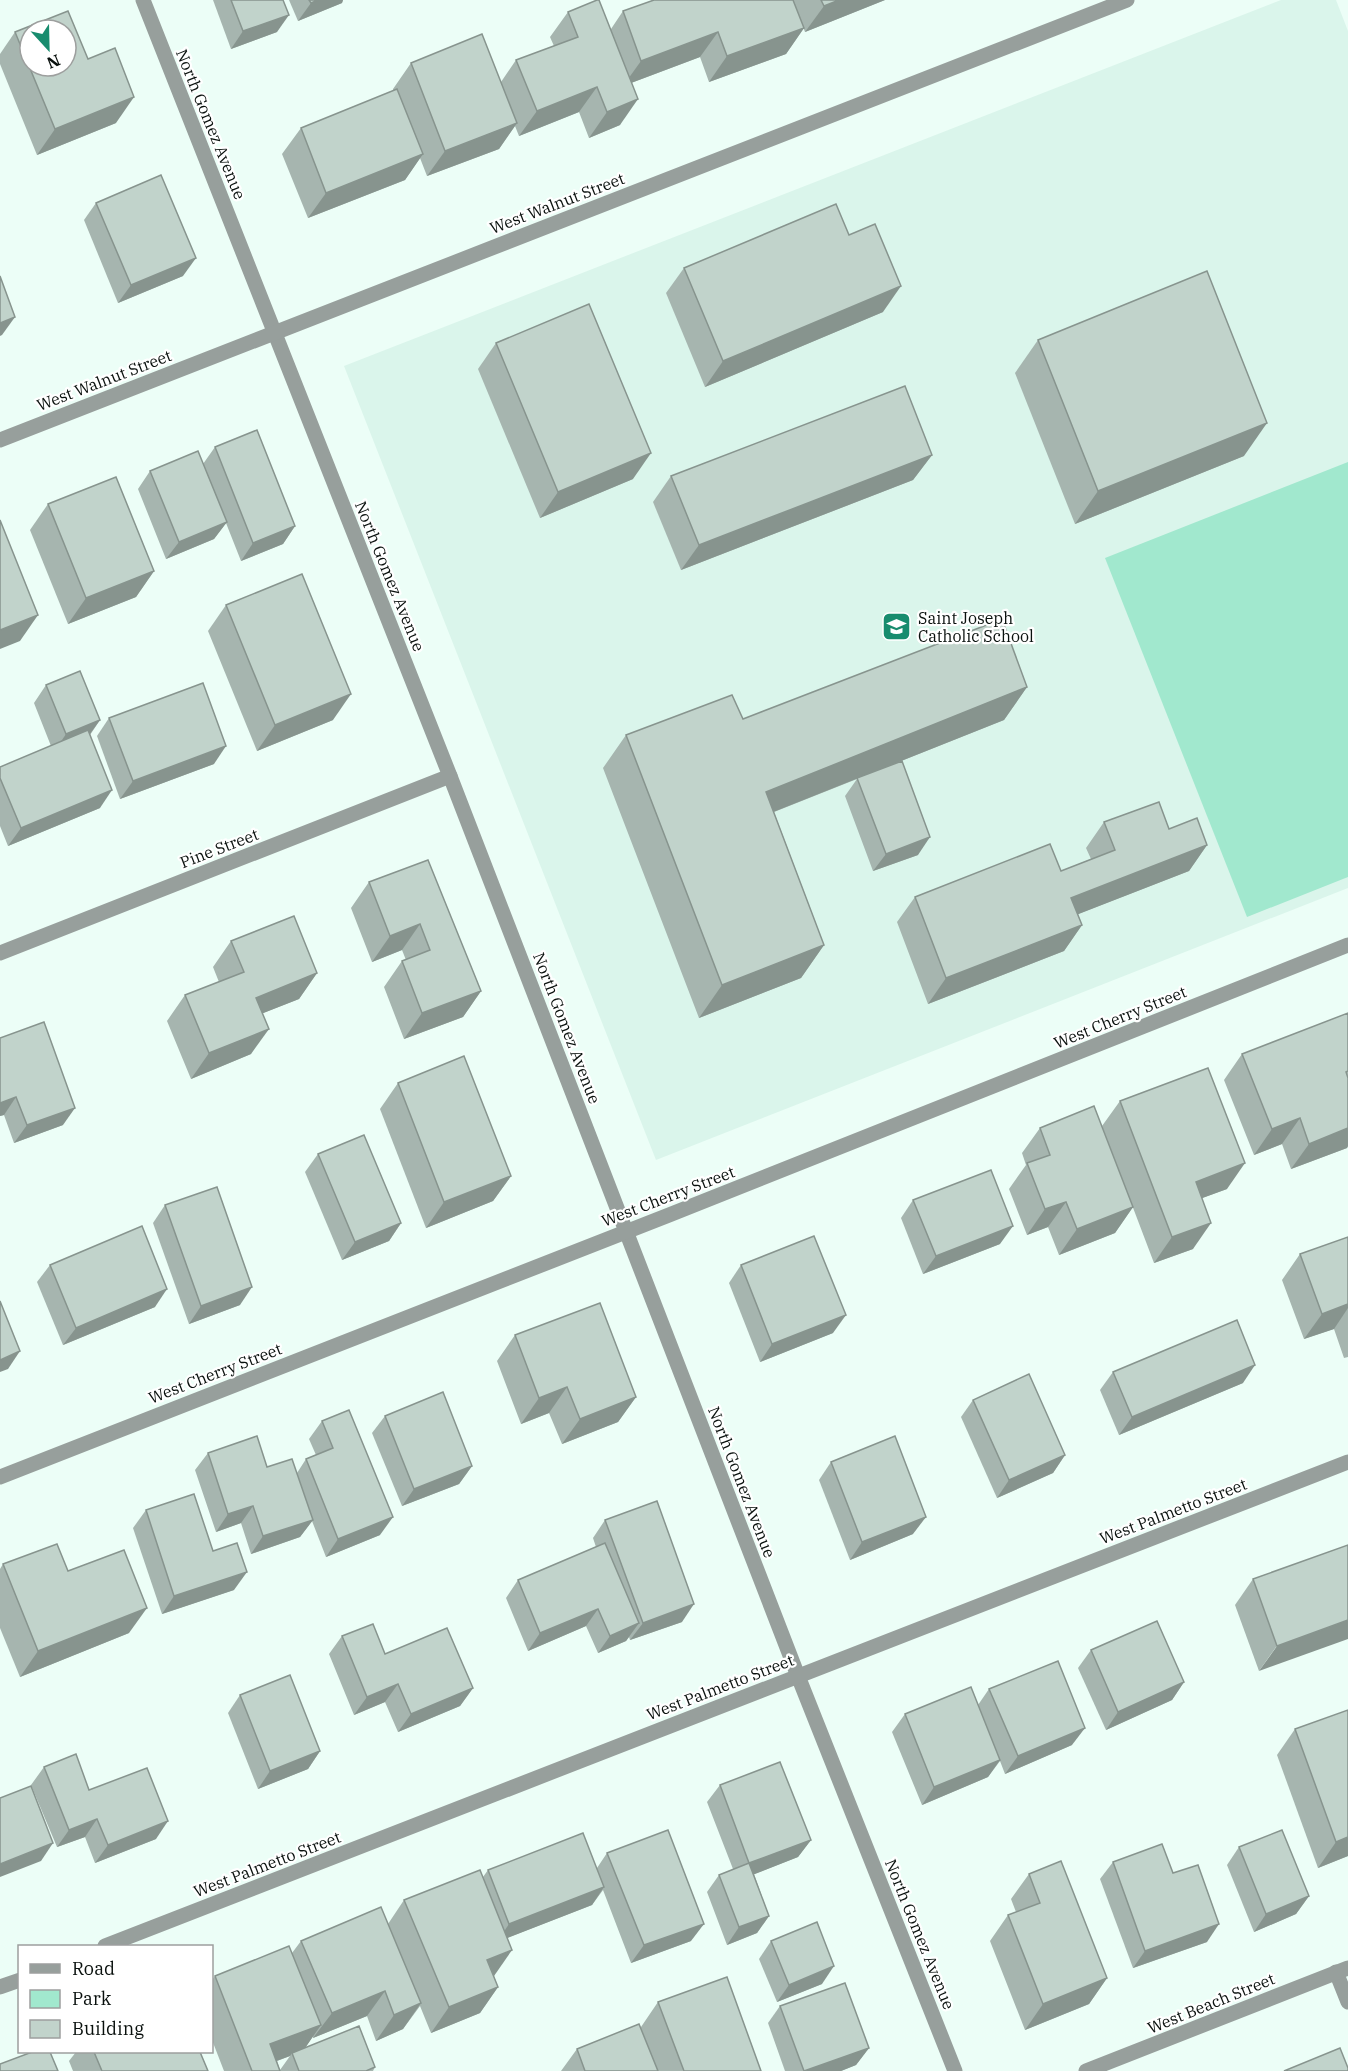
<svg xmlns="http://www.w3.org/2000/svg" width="1348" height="2071" viewBox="0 0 1348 2071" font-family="'IBM Plex Serif',serif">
<rect width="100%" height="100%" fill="#ecfef7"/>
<polygon fill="#daf5eb" points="1281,0 1336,0 1348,31 1348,888 656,1160 344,366"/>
<polygon fill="#a1e8ce" points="1348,462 1348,877 1247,917 1105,558"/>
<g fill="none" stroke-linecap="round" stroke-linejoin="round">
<g stroke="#979f9c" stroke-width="15">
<polyline points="143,0 450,776 798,1676 955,2071"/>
<polyline points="0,440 1127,0"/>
<polyline points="0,953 450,776"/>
<polyline points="0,1477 669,1215 1348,945"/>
<polyline points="105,1946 1348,1462"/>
<polyline points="1336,1972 1348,2002"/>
<polyline points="0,1987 20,1980"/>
<polyline points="1086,2071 1348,1968"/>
</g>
</g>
<g fill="#a6b5af" fill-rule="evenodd">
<polygon points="213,0 283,0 277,32 231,49"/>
<polygon points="289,0 343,0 342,3 298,21"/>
<polygon points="654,0 885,0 805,32 795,6 804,28 786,54 709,82 700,57 631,83 620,125 589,138 579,112 519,136 515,126 499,149 427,176 420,158 405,180 308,218 282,154 301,128 393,91 393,89 411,63 501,82 516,60 554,46 550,37 568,12 611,29 623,11"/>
<polygon points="15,32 88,59 116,123 37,155 0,64 0,54"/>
<polygon points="96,203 183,276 118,303 84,220"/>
<polygon points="684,268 883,312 705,387 666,293"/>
<polygon points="1038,340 1244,456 1075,524 1015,373"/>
<polygon points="496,343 633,479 540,518 478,369"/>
<polygon points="215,447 295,526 283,544 241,561 226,523 214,539 166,559 138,489 150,471 203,464"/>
<polygon points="932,455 913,480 681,570 653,502 671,476"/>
<polygon points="48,504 154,571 136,597 68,624 30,530"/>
<polygon points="226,605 333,720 257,751 208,631"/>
<polygon points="46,685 100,720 90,735 100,808 8,846 0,826 0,767 51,746 34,703"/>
<polygon points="1027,687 1004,720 881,769 918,855 873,871 845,796 857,779 774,812 824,945 801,978 699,1018 603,768 626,735 743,719"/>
<polygon points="109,718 214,764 120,799 97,736"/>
<polygon points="1104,822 1169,829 1207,845 1189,871 1078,914 1082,925 1064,951 928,1004 897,922 915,897 1061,871 1091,859 1086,848"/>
<polygon points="428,860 481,991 463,1017 404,1039 384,987 402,961 406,960 402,950 372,962 351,908 369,882"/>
<polygon points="231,941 317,973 299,999 263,1013 251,1054 191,1079 167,1021 185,995 219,982 213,967"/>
<polygon points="1348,1013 1348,1146 1347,1148 1291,1169 1282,1144 1254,1155 1224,1080 1242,1054"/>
<polygon points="0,1038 63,1125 14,1143 4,1115 0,1116"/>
<polygon points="398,1083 511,1176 493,1201 426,1228 380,1109"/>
<polygon points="1120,1101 1227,1189 1202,1198 1193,1249 1154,1263 1102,1126"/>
<polygon points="1040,1128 1133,1207 1115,1233 1059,1255 1048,1227 1027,1235 1009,1189 1026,1165 1022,1153"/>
<polygon points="318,1154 401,1223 389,1241 342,1260 305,1172"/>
<polygon points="913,1200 1000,1244 923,1274 901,1218"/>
<polygon points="165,1205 240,1305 189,1324 153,1223"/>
<polygon points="1348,1237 1348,1357 1344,1358 1334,1329 1304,1339 1282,1280 1300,1254"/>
<polygon points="50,1265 155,1307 63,1345 37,1282"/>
<polygon points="741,1265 833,1333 760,1362 729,1283"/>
<polygon points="515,1335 636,1397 618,1422 562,1444 549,1413 521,1424 497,1361"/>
<polygon points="1113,1372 1243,1383 1119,1435 1100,1390"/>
<polygon points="973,1400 1065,1455 1053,1473 997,1498 961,1417"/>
<polygon points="385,1416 472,1466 459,1484 402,1506 372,1433"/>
<polygon points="322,1421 380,1535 326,1557 312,1521 300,1537 251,1554 241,1523 216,1532 195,1470 208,1453 297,1473 306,1459 316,1455 309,1439"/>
<polygon points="831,1462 913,1534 850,1560 819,1480"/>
<polygon points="146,1510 213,1551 234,1590 162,1614 133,1528"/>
<polygon points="605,1520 682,1622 630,1640 629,1637 626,1641 598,1653 586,1626 528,1651 506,1598 518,1580 596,1547 593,1538"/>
<polygon points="1348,1545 1259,1671 1235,1605 1253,1579"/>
<polygon points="3,1564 68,1571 129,1633 20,1677 0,1628 0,1569"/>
<polygon points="342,1636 385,1654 473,1688 460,1706 398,1732 385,1702 354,1715 329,1654"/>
<polygon points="1091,1650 1184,1682 1172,1700 1106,1730 1078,1668"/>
<polygon points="989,1689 1072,1745 1005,1774 1000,1761 988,1777 922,1805 892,1732 905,1714 978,1705"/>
<polygon points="240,1695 320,1751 308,1769 258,1789 228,1713"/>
<polygon points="1295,1729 1348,1856 1318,1868 1277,1755"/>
<polygon points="44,1767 89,1790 156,1839 95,1863 85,1837 57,1847 31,1785"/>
<polygon points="720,1785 811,1840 798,1857 754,1874 769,1916 757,1933 727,1945 707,1892 719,1875 733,1869 707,1802"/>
<polygon points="1239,1847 1309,1896 1296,1914 1254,1932 1227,1865"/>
<path d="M607,1853L691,1941L631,1963L603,1890L592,1905L507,1938L494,1976L498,1987L480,2013L431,2033L420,2006L403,2029L376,2041L367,2016L313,2038V2036L305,2048L375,2067L373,2071H224L212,2040V1980L215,1976L292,1953L301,1941L388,1924L404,1900L483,1877L488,1870L597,1868ZM290,2056L280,2070L277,2061Z"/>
<polygon points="1113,1862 1207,1942 1133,1968 1100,1879"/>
<polygon points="1029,1874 1107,1978 1089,2004 1025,2030 990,1941 1008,1915 1016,1912 1011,1899"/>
<polygon points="771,1941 822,1984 777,2002 759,1959"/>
<polygon points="658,2002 761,2071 561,2071 577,2049 641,2027"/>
<polygon points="780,2006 869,2048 856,2065 841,2071 785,2071 768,2023"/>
<polygon points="76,2052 200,2052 208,2071 73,2071 69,2061"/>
</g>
<g fill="#87948e">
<polygon points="318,0 343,0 342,3 298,21 311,3"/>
<polygon points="839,0 885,0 805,32 824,6"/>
<polygon points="289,15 277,32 231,49 243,31"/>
<polygon points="804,28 786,54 709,82 727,56"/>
<polygon points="718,32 700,57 623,86 641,61"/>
<polygon points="597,87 579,112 519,136 537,111"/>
<polygon points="134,97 116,123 37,155 55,129"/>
<polygon points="638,99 620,125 589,138 607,112"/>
<polygon points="517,123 499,149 427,176 445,151"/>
<polygon points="423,154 405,180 308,218 326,193"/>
<polygon points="196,258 183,276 118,303 131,285"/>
<polygon points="901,286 883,312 705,387 723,361"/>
<polygon points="15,317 2,335 0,336 0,323"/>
<polygon points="1267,423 1244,456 1075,524 1098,491"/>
<polygon points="651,453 633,479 540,518 558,492"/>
<polygon points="932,455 913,480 681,570 699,545"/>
<polygon points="227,522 214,539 166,559 179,542"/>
<polygon points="295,526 283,544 241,561 253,543"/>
<polygon points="154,571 136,597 68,624 86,598"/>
<polygon points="38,615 20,641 0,649 0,630"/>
<polygon points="1027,687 1004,720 743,824 766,792"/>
<polygon points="351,694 333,720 257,751 275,725"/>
<polygon points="100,720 87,738 54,752 66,734"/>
<polygon points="226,746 214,764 120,799 133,781"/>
<polygon points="112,790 100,808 8,846 21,828"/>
<polygon points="930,837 918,855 873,871 886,854"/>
<polygon points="1207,845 1189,871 1053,924 1071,898"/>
<polygon points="420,924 402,950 372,962 390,936"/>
<polygon points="1082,925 1064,951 928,1004 946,978"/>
<polygon points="824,945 801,978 699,1018 722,985"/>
<polygon points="317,973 299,999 238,1023 256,998"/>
<polygon points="481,991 463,1017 404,1039 422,1013"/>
<polygon points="269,1029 251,1054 191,1079 209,1053"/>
<polygon points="16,1097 4,1115 0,1116 0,1103"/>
<polygon points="75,1108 63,1125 14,1143 27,1125"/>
<polygon points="1300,1118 1282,1144 1254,1155 1272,1129"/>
<polygon points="1348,1128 1348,1146 1347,1148 1291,1169 1309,1144"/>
<polygon points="1245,1163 1227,1189 1178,1207 1196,1182"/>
<polygon points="511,1176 493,1201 426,1228 444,1202"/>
<polygon points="1066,1202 1048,1227 1027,1235 1045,1209"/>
<polygon points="1133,1207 1115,1233 1059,1255 1077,1229"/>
<polygon points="401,1223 389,1241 342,1260 355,1242"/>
<polygon points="1211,1223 1193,1249 1154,1263 1172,1237"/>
<polygon points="1013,1226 1000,1244 923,1274 936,1256"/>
<polygon points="252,1287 240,1305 189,1324 201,1306"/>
<polygon points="167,1289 155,1307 63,1345 76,1328"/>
<polygon points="1348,1304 1348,1308 1334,1329 1304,1339 1322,1314"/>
<polygon points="846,1315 833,1333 760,1362 772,1344"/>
<polygon points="20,1351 8,1369 0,1372 0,1360"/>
<polygon points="1255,1365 1243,1383 1119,1435 1132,1417"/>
<polygon points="567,1387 549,1413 521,1424 539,1398"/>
<polygon points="636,1397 618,1422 562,1444 580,1419"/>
<polygon points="1065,1455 1053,1473 997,1498 1009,1480"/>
<polygon points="472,1466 459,1484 402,1506 414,1489"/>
<polygon points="253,1506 241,1523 216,1532 228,1514"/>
<polygon points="393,1517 380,1535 326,1557 338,1539"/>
<polygon points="926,1517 913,1534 850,1560 862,1542"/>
<polygon points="313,1520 300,1537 251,1554 263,1536"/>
<polygon points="247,1572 234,1590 162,1614 174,1596"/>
<polygon points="694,1604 682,1622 630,1640 643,1623"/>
<polygon points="147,1608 129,1633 20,1677 38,1651"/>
<polygon points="598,1609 586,1626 528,1651 540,1633"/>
<polygon points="1348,1620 1348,1639 1259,1671 1277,1646"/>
<polygon points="639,1623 626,1641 598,1653 610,1636"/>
<polygon points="1184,1682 1172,1700 1106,1730 1118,1712"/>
<polygon points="398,1684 385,1702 354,1715 367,1697"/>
<polygon points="473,1688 460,1706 398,1732 411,1714"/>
<polygon points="1085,1728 1072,1745 1005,1774 1018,1756"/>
<polygon points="320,1751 308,1769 258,1789 270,1771"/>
<polygon points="1000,1760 988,1777 922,1805 934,1787"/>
<polygon points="97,1819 85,1837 57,1847 69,1830"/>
<polygon points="168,1821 156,1839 95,1863 108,1845"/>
<polygon points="1348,1837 1348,1856 1318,1868 1336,1842"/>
<polygon points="811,1840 798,1857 737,1881 749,1863"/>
<polygon points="53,1843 41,1861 0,1877 0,1864"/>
<polygon points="604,1887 592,1905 497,1942 509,1924"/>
<polygon points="1309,1896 1296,1914 1254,1932 1266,1914"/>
<polygon points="769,1916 757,1933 727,1945 739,1927"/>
<polygon points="704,1924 691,1941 631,1963 644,1945"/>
<polygon points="1219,1924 1207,1942 1133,1968 1145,1951"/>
<polygon points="512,1950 494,1976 487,1960"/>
<polygon points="834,1966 822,1984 777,2002 789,1985"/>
<polygon points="1107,1978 1089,2004 1025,2030 1043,2004"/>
<polygon points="498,1987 480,2013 431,2033 449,2007"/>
<polygon points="385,1991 367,2016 313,2038 332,2013"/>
<polygon points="421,2003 403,2029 376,2041 394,2015"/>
<polygon points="321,2025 303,2051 292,2053 290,2056 252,2070 270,2044"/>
<polygon points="869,2048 856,2065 841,2071 804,2071"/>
</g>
<g fill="#c1d3cb" stroke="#87948e" stroke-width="1.5" fill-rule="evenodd">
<polygon points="231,0 283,0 289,15 243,31"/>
<polygon points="309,0 318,0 311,3"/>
<polygon points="597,0 599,0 638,99 607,112 597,87 537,111 516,60 578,37 568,12"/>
<polygon points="654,0 793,0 804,28 727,56 718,32 641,61 623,11"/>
<polygon points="821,0 839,0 824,6"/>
<path d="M68,11L88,59L115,48L134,97L55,129L15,32ZM30,30H66V66H30Z"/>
<polygon points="482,34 517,123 445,151 411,63"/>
<polygon points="397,89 423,154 326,193 301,128"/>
<polygon points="161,175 196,258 131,285 96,203"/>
<polygon points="836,204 849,235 875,224 901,286 723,361 684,268"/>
<polygon points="1207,271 1267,423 1098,491 1038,340"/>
<polygon points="0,276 15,317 0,323"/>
<polygon points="589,304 651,453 558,492 496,343"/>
<polygon points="905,386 932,455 699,545 671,476"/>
<polygon points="257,430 295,526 253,543 215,447"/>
<polygon points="198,451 227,522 179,542 150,471"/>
<polygon points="116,477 154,571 86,598 48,504"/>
<polygon points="0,520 38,615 0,630"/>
<polygon points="302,574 351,694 275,725 226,605"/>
<polygon points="1002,619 1027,687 766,792 824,945 722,985 626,735 732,695 743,719"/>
<polygon points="80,671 100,720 66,734 46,685"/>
<polygon points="203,683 226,746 133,781 109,718"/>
<polygon points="88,730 112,790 21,828 0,778 0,767"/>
<polygon points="902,761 930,837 886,854 857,778"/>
<polygon points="1159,802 1169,829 1197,818 1207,845 1071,898 1082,925 946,978 915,897 1050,844 1061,871 1115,850 1104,822"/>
<polygon points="428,860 481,991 422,1013 402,961 430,950 420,924 390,936 369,882"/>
<polygon points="294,916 317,973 256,998 269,1029 209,1053 185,995 244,972 231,941"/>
<polygon points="1348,1013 1348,1071 1346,1072 1348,1078 1348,1128 1309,1144 1300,1118 1272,1129 1242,1054"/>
<polygon points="44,1022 75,1108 27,1125 16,1097 0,1103 0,1038"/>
<polygon points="464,1056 511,1176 444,1202 398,1083"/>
<polygon points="1208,1068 1245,1163 1196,1182 1211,1223 1172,1237 1120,1101"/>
<polygon points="1094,1106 1133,1207 1077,1229 1066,1202 1045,1209 1027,1163 1050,1155 1040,1128"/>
<polygon points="364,1135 401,1223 355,1242 318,1154"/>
<polygon points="991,1170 1013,1226 936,1256 913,1200"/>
<polygon points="217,1187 252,1287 201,1306 165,1205"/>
<polygon points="142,1226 167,1289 76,1328 50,1265"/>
<polygon points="814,1236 846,1315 772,1344 741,1265"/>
<polygon points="1348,1237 1348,1304 1322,1314 1300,1254"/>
<polygon points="0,1301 20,1351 0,1360"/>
<polygon points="600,1303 636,1397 580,1419 567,1387 539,1398 515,1335"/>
<polygon points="1237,1320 1255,1365 1132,1417 1113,1372"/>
<polygon points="1029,1374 1065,1455 1009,1480 973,1400"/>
<polygon points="443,1392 472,1466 414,1489 385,1416"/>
<polygon points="349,1410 393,1517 338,1539 306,1459 333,1448 322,1421"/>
<polygon points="257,1436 267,1467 292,1459 313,1520 263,1536 253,1506 228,1514 208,1453"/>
<polygon points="895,1436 926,1517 862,1542 831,1462"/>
<polygon points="194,1494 213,1551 237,1543 247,1572 174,1596 146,1510"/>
<polygon points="657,1501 694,1604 643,1623 605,1520"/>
<polygon points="605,1543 639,1623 610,1636 598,1609 540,1633 518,1580"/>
<polygon points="57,1544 68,1571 124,1550 147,1608 38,1651 3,1564"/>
<polygon points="1348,1545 1348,1620 1277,1646 1253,1579"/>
<polygon points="1157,1621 1184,1682 1118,1712 1091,1650"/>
<polygon points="373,1624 385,1654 447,1628 473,1688 411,1714 398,1684 367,1697 342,1636"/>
<polygon points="1058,1661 1085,1728 1018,1756 989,1689"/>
<polygon points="290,1675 320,1751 270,1771 240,1695"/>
<polygon points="971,1687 1000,1760 934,1787 905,1714"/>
<polygon points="1348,1710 1348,1837 1336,1842 1295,1729"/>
<polygon points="76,1754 89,1790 147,1768 168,1821 108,1845 97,1819 69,1830 44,1767"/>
<polygon points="780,1762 811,1840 749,1863 720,1785"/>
<polygon points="31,1786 53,1843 0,1864 0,1798"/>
<polygon points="668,1830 704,1924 644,1945 607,1853"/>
<polygon points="1282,1830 1309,1896 1266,1914 1239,1847"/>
<polygon points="583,1833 604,1887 509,1924 488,1870"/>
<polygon points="1162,1844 1173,1873 1198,1865 1219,1924 1145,1951 1113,1862"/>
<polygon points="1061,1861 1107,1978 1043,2004 1008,1915 1040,1903 1029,1874"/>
<polygon points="749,1863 769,1916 739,1927 719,1875"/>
<polygon points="480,1870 512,1950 487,1960 498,1987 449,2007 404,1900"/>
<polygon points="381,1907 421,2003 394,2015 385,1991 332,2013 301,1941"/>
<polygon points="817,1922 834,1966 789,1985 771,1941"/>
<polygon points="289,1946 321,2025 270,2044 280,2071 252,2071 215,1976"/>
<polygon points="727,1977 761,2071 684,2071 658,2002"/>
<polygon points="845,1983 869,2048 804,2071 780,2006"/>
<polygon points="639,2024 658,2071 585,2071 577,2049"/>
<polygon points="359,2026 375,2067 366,2071 299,2071 292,2053"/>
<polygon points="1340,2048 1348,2068 1348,2071 1284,2071"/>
<polygon points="32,2052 50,2052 58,2071 0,2071 0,2064"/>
<polygon points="94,2052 200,2052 208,2071 102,2071"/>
</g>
<defs>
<symbol id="school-square" viewBox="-11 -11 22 22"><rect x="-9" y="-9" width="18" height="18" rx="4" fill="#188c6e" stroke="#fff"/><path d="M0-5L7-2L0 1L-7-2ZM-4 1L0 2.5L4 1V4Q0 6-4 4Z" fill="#fff"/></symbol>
</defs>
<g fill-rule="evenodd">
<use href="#school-square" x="880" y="610" width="33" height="33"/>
</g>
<g text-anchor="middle" stroke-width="4.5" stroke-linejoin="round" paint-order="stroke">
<g font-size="16" fill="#09100d" stroke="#fff">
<text transform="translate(211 124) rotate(68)" y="6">North Gomez Avenue</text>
<text transform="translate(557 203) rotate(-21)" y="6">West Walnut Street</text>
<text transform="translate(104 380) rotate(-21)" y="6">West Walnut Street</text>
<text transform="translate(390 576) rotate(68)" y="6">North Gomez Avenue</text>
<text transform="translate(219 848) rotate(-21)" y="6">Pine Street</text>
<text transform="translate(1120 1017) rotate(-22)" y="6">West Cherry Street</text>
<text transform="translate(567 1028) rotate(69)" y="6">North Gomez Avenue</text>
<text transform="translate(668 1196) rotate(-21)" y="6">West Cherry Street</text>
<text transform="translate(215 1373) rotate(-21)" y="6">West Cherry Street</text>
<text transform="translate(742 1482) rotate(69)" y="6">North Gomez Avenue</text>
<text transform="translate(1173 1511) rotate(-21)" y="6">West Palmetto Street</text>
<text transform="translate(720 1687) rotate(-21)" y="6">West Palmetto Street</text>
<text transform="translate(267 1864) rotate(-21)" y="6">West Palmetto Street</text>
<text transform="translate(920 1934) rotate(68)" y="6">North Gomez Avenue</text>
<text transform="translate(1211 2003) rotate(-22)" y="6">West Beach Street</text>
</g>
<g font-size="16" fill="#09100d" stroke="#fff" text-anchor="start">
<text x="918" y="624">Saint Joseph<tspan x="918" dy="18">Catholic School</tspan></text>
</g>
</g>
<rect x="18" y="1945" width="195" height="108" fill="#ffffff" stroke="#9d9f9e" stroke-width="1.5"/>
<rect x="30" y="1964" width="30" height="9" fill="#979f9c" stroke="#9d9f9e" stroke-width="1.5"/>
<text x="72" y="1975" font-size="18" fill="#09100d">Road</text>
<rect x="30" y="1990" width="30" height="18" fill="#a1e8ce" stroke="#9d9f9e" stroke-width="1.5"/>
<text x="72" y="2005" font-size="18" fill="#09100d">Park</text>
<rect x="30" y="2020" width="30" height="18" fill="#c1d3cb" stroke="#9d9f9e" stroke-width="1.5"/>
<text x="72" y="2035" font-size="18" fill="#09100d">Building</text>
<g transform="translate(48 48) rotate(158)"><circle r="28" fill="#ffffff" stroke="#9d9f9e" stroke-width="1.5"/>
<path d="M0-4.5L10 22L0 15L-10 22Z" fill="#188c6e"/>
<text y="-9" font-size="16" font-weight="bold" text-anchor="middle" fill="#09100d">N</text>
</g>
</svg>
